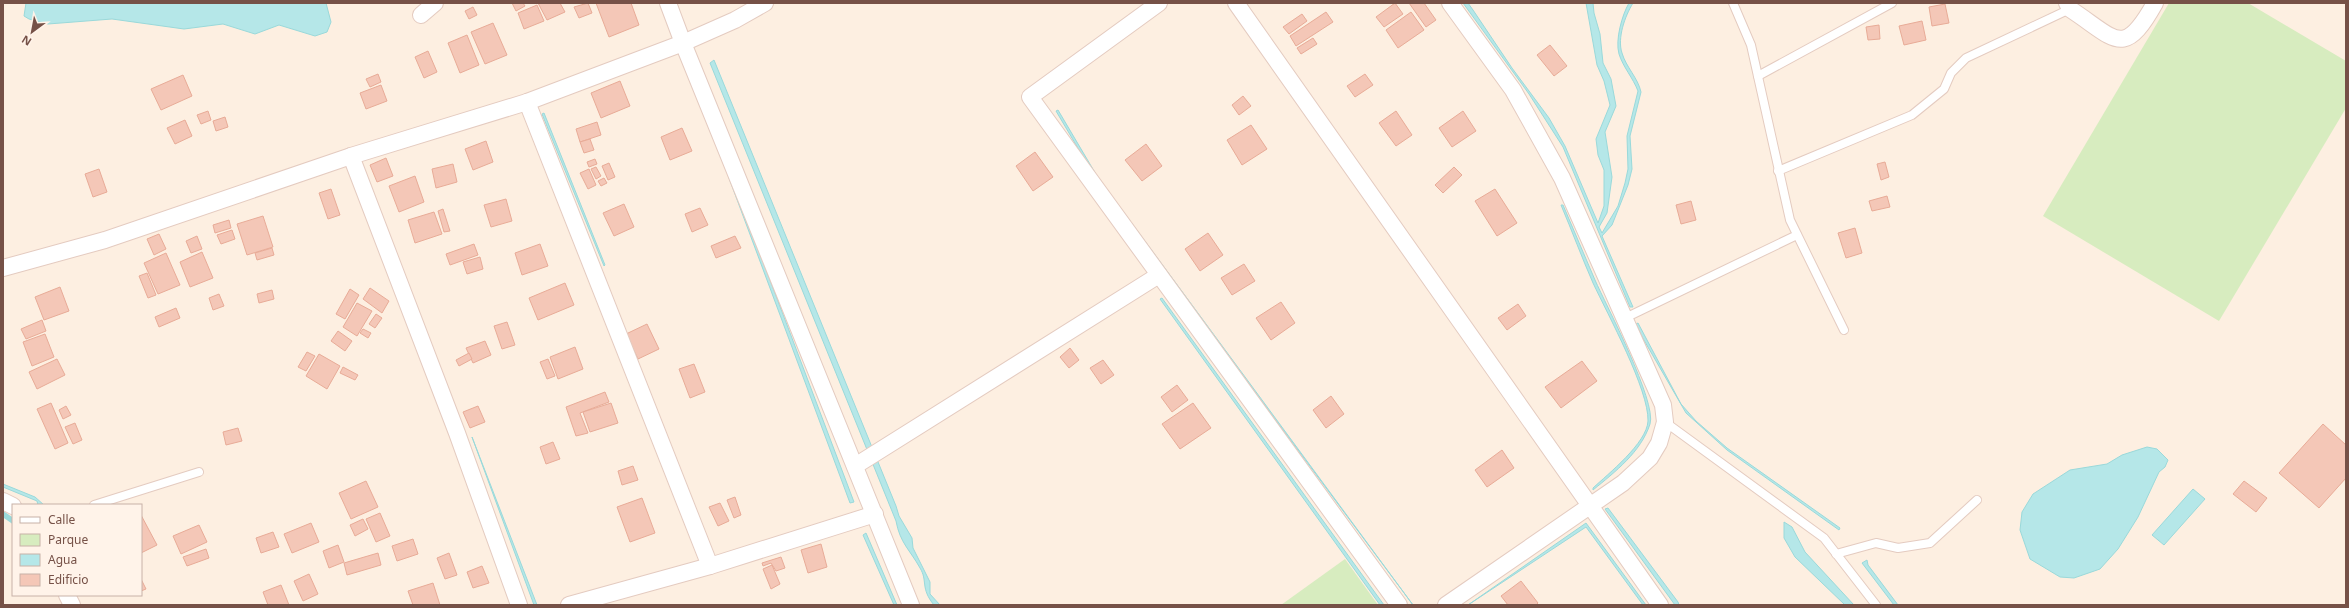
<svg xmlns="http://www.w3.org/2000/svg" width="2349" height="608" viewBox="0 0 2349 608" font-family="'Noto Sans',sans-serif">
<rect width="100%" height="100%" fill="#fdefe1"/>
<g fill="#d7ecbf">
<polygon points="2169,3 2248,3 2346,61 2346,108 2219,321 2043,216"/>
<polygon points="1345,559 1378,605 1281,605"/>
</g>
<g fill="#b5e7e8" stroke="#9ad9da">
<polygon points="26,3 326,3 331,22 327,32 315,36 279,25 255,34 223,24 184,29 112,19 48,24 29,19 24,16"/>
<path d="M1463,3H1468L1473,10L1512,68L1549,118L1565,146L1598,223L1604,206V170L1598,155L1596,139L1610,105L1604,81L1597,65L1586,3H1593L1594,13L1600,34L1603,63L1611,79L1616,106L1605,132L1612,177L1607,213L1599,227L1602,233L1618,206L1625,183L1628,169L1627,136L1638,91C1633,78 1623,67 1619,54C1615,40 1622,15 1629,3H1633C1625,16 1617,38 1622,53C1626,67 1638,78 1641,92L1630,136L1632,169L1628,185L1612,225L1602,236L1633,307H1630L1563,147L1529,94Z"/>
<path d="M714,60L896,506L899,516L912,538L913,548L930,582V594L940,605H934C920,588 928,581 920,568C910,550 900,543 896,521L710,63Z"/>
<polygon points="1058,110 1097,176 1413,605 1095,177 1056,111"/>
<polygon points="544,113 605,265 604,266 542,114"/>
<polygon points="731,177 854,502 850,503 729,178"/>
<path d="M1561,205H1563C1574,230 1584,255 1595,280C1606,305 1657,402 1650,424C1641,452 1615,472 1593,490V488C1608,474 1647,443 1648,421C1649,390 1608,315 1593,283C1582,258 1572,231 1561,205Z"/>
<polygon points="1162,298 1384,605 1380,605 1160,299"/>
<polygon points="1638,323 1681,404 1696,421 1727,448 1840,528 1839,530 1727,450 1686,413 1641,335 1636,324"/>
<polygon points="472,437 537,605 534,605"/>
<polygon points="2147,447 2157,449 2168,460 2165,467 2159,472 2138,517 2118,549 2100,569 2074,578 2060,577 2030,559 2020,530 2022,512 2033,494 2070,470 2107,464 2122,455"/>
<polygon points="3,484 35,497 44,505 38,505 37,501 3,487"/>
<polygon points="2193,489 2205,499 2164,545 2152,535"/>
<polygon points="1608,508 1678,602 1679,605 1675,605 1605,509"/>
<polygon points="1784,522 1792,527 1805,552 1854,605 1845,605 1795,557 1784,538"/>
<polygon points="1586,523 1646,605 1643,605 1586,527 1468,605"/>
<polygon points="866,533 897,605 894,605 863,535"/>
<polygon points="1867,560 1868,565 1898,605 1894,605 1862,563"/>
</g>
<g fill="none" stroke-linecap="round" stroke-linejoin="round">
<polyline stroke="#9ad9da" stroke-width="5.5" points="3,514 13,521"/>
</g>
<g fill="#f4c7b7" stroke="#e8ab97">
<polygon points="512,3 523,3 525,6 516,11"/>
<polygon points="538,3 560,3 565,12 547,20"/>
<polygon points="588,3 592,13 579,18 574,7"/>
<polygon points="596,3 631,3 639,25 609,37"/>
<polygon points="1395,3 1403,14 1384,27 1376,17"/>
<polygon points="1409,3 1424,3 1436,20 1426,27"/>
<polygon points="1945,4 1949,23 1932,26 1929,7"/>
<polygon points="537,5 544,21 524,29 518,13"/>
<polygon points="473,7 477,15 469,19 465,11"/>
<polygon points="1326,12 1333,22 1296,46 1290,36"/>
<polygon points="1411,12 1424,30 1398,48 1386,30"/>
<polygon points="1302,14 1307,21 1289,34 1283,27"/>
<polygon points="1922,21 1926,40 1904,45 1899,26"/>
<polygon points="493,23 507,55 485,64 471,32"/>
<polygon points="1879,25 1880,39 1868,40 1866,27"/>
<polygon points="467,35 479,65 460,73 448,43"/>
<polygon points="1313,38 1317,44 1301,54 1297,48"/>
<polygon points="1550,45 1567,66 1554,76 1537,55"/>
<polygon points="428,51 437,72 424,78 415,57"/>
<polygon points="378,74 381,82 370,87 366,79"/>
<polygon points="1365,74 1373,85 1355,97 1347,86"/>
<polygon points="183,75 192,96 161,110 151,89"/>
<polygon points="620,81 630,106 601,118 591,93"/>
<polygon points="381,85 387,101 366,109 360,93"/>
<polygon points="1243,96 1251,106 1239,115 1232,105"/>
<polygon points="208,111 211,120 201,124 197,115"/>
<polygon points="1396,111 1412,135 1396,146 1379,123"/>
<polygon points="1463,111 1476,131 1452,147 1439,128"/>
<polygon points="225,117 228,127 216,131 213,121"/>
<polygon points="185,120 192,136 175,144 167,128"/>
<polygon points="597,122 601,135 580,142 576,129"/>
<polygon points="1251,125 1267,149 1242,165 1227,140"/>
<polygon points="682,128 692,151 670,160 661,137"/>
<polygon points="590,139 594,150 584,153 580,142"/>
<polygon points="486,141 493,162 473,170 465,149"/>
<polygon points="1146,144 1162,166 1142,181 1125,160"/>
<polygon points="1035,152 1053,177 1033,191 1016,166"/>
<polygon points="386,158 393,176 377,182 370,165"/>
<polygon points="595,159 597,164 589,167 587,162"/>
<polygon points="1885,162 1889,177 1881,180 1877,164"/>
<polygon points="609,163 615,177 608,180 602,166"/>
<polygon points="453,164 457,182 436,188 432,169"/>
<polygon points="596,167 601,176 596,179 591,169"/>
<polygon points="1454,167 1462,175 1443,193 1435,185"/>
<polygon points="99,169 107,192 93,197 85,174"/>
<polygon points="589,169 596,185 588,189 580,173"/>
<polygon points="415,176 424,202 399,212 389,186"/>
<polygon points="604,178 607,183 601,186 598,181"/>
<polygon points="331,189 340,215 328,219 319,193"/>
<polygon points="1495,189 1517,223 1497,236 1475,201"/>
<polygon points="1887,196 1890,207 1872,211 1869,201"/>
<polygon points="506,199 512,221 491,227 484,205"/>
<polygon points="1691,201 1696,220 1681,224 1676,205"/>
<polygon points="624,204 634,227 614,236 603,213"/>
<polygon points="700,208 708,225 692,232 685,214"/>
<polygon points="443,209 450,231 444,232 438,211"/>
<polygon points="434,212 442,234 415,243 408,220"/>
<polygon points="263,216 273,247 247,255 237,224"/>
<polygon points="229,220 231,228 215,233 213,225"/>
<polygon points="1855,228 1862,253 1846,258 1838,233"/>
<polygon points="232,230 235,239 221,244 217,235"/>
<polygon points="1208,233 1223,255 1200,271 1185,249"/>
<polygon points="159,234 166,249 154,255 147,239"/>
<polygon points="197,236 202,249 191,253 186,241"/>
<polygon points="735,236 741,248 716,258 711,246"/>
<polygon points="474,244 478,255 450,265 446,254"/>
<polygon points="540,244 548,266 522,275 515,253"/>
<polygon points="272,248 274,255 257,260 255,253"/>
<polygon points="202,252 213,278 190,287 180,262"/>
<polygon points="166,253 180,285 158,294 144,263"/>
<polygon points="480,257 483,269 467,274 463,262"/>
<polygon points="1244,264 1255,281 1232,295 1221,278"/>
<polygon points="147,273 156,295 148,298 139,276"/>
<polygon points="565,283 574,305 538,320 529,298"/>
<polygon points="60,287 69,311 44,320 35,297"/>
<polygon points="370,288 389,301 382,313 363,299"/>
<polygon points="350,289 359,295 345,319 336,314"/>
<polygon points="272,290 274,299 259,303 257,294"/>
<polygon points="219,294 224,306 213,310 209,298"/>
<polygon points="1281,302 1295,323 1271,340 1256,318"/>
<polygon points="357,303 372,311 357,336 343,327"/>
<polygon points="1518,304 1526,316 1507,330 1498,318"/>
<polygon points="176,308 180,318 159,327 155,317"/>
<polygon points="376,314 382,318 375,328 369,324"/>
<polygon points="42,320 46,331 26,339 21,329"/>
<polygon points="507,322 515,345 502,349 494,326"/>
<polygon points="647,324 659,349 638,359 626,334"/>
<polygon points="363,329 371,333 368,338 360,333"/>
<polygon points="338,331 352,341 345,351 331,341"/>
<polygon points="45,334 54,357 32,366 23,342"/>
<polygon points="485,341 491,355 473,363 466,348"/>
<polygon points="575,347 583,369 558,379 550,357"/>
<polygon points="1070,348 1079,360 1069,368 1060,357"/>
<polygon points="307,352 315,356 306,371 298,367"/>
<polygon points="469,353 472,359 459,366 456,360"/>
<polygon points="319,354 340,366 327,389 306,376"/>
<polygon points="57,359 65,375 37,389 29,372"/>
<polygon points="548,359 555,376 547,379 540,362"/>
<polygon points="1103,360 1114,375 1101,384 1090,368"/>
<polygon points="1582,361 1597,381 1561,408 1545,387"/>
<polygon points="694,364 705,392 690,398 679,369"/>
<polygon points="343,367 358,375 355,380 340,373"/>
<polygon points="1177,385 1188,400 1172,412 1161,397"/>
<polygon points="605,392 609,402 580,413 588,433 576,436 566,407"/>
<polygon points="1331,396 1344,414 1326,428 1313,410"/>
<polygon points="51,403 68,443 55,449 37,409"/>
<polygon points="611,403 618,423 590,432 583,412"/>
<polygon points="1193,403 1211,428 1180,449 1162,424"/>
<polygon points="66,406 71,415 63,419 59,410"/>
<polygon points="478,406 485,422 470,428 463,412"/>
<polygon points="75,423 82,440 73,444 65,427"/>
<polygon points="2323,424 2346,445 2346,478 2319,508 2279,473"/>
<polygon points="238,428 242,441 226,445 223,432"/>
<polygon points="553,442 560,459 546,464 540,447"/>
<polygon points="1502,450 1514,468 1487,487 1475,470"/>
<polygon points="633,466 638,480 622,485 618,471"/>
<polygon points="366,481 378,507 351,519 339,493"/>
<polygon points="2244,481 2267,498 2256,512 2233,494"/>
<polygon points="735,497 741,515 734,518 727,500"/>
<polygon points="642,498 655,533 630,542 617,507"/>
<polygon points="720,503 729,521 718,526 709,507"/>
<polygon points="380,513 390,536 376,542 366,519"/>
<polygon points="141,515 157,545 141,553"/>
<polygon points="363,519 368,529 355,536 350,525"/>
<polygon points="311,523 319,542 292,553 284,534"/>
<polygon points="199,525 207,542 181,554 173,536"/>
<polygon points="273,532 279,547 261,553 256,538"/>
<polygon points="413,539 418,554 397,561 392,546"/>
<polygon points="821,544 827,567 808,573 801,550"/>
<polygon points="338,545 344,562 329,568 323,551"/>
<polygon points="206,549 209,558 187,566 183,557"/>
<polygon points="378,553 381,565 347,575 344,563"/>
<polygon points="449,553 457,575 445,579 437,558"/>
<polygon points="781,557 785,568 776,571 771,563 763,566 762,563"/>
<polygon points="772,565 780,584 771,589 763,569"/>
<polygon points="482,566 489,583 473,588 467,572"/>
<polygon points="309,574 318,594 303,601 294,581"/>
<polygon points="141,579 146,589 141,591"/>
<polygon points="1521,581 1538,603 1536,605 1508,605 1501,596"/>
<polygon points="433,583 440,605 413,605 408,591"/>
<polygon points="281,585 289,605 268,605 263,592"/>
</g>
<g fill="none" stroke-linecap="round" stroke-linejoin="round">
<defs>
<g id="lane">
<polyline points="1733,3 1751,45 1790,220 1844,330"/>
<polyline points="1758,76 1892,3"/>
<polyline points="1778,171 1912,115 1944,89 1951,73 1966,58 2070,9"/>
<polyline points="1625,318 1797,235"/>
<polyline points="1665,422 1824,538 1876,605"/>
<polyline points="94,505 199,472"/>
<polyline points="1836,554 1876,543 1898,548 1930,543 1977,500"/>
</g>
<g id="street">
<polyline points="668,3 683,43 911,605"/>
<polyline points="1159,3 1030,97 1399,605"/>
<polyline points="1236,3 1660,605"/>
<path d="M2067,3L2070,9C2116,39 2123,60 2155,3"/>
<polyline points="421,15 435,3"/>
<polyline points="527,102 710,566"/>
<polyline points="351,156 457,433 519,605"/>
<polyline points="3,268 105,240 351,156 527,102 683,43 735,20 765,3"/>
<polyline points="855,466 1159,275"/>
<polyline points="3,501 13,506"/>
<polyline points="67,595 72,605"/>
<polyline points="569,605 710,566 875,514"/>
<polyline points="1446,605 1623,483 1650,458 1659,443 1665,422 1663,405 1562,178 1513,90 1450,3"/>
</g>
</defs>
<use href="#lane" stroke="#e4cbc0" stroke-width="10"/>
<use href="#street" stroke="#e4cbc0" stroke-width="18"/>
<use href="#lane" stroke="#fff" stroke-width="8"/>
<use href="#street" stroke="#fff" stroke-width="16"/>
</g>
<rect width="2349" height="608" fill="none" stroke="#765147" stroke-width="8"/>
<rect x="12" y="504" width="130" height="92" fill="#fff3e9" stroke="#c8b2a8"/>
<rect x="20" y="517" width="20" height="6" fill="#ffffff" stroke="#c8b2a8"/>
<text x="48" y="524" font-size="12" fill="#765147">Calle</text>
<rect x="20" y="534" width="20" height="12" fill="#d7ecbf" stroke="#c8b2a8"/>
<text x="48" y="544" font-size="12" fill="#765147">Parque</text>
<rect x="20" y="554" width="20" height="12" fill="#b5e7e8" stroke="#c8b2a8"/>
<text x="48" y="564" font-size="12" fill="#765147">Agua</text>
<rect x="20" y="574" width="20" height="12" fill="#f4c7b7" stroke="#c8b2a8"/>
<text x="48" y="584" font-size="12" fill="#765147">Edificio</text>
<g transform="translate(32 32) rotate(212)" stroke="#fff3e9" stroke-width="3" paint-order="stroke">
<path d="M0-3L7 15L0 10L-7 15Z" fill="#765147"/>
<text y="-6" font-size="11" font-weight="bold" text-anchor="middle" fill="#765147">N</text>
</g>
</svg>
